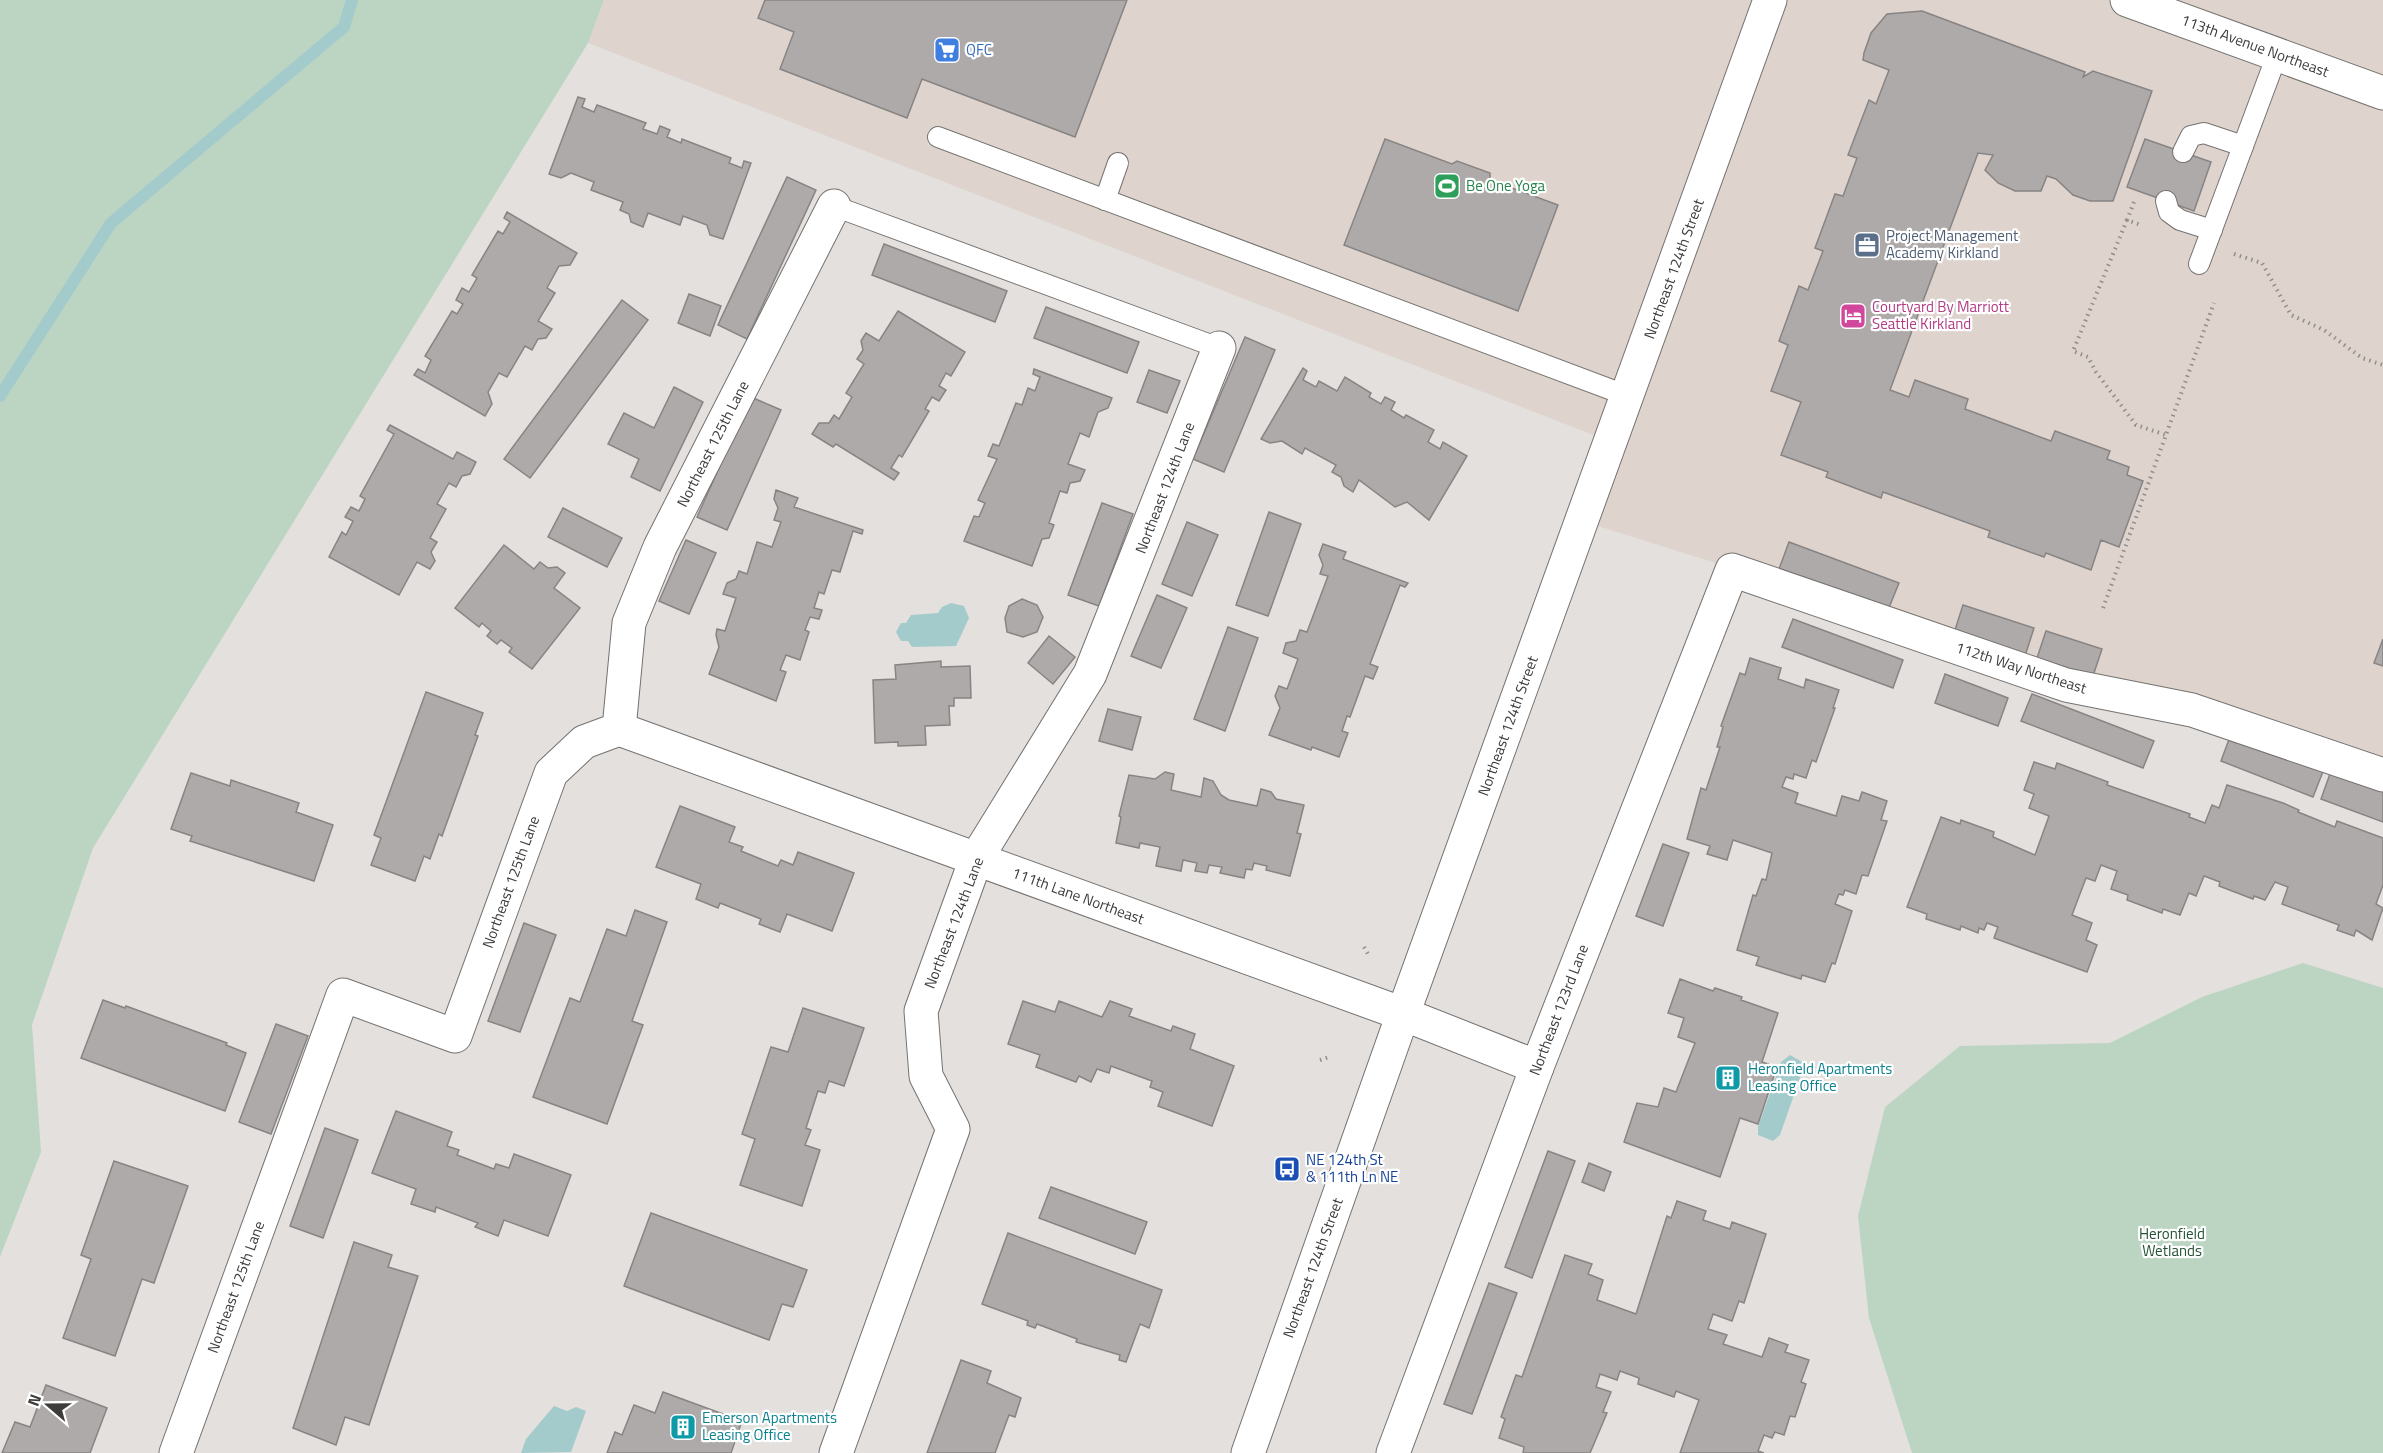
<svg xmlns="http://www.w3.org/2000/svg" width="2383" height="1453" viewBox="0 0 2383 1453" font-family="'Titillium Web',sans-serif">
<rect width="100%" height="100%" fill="#e3e0de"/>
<g fill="#ded4cd">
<polygon points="604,0 2129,0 2383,93 2383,773 1582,521 1611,442 588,43"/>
<polygon points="2144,0 2383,0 2383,83"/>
</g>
<g fill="#bcd5c2">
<polygon points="0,0 604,0 588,43 93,848 32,1025 41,1152 0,1257"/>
<polygon points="2303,963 2383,988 2383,1453 1912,1453 1869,1318 1858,1216 1885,1107 1960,1046 2110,1043 2202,997"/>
</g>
<g fill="#a4cbcc">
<polygon points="951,603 964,606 969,618 956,646 912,647 908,641 901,641 896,632 901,623 906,623 911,615 938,613 942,607"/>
<polygon points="1790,1055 1802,1062 1803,1069 1780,1135 1773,1141 1758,1135 1758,1127 1781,1062"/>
<polygon points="554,1406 567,1411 576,1407 586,1411 571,1452 521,1453 526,1439"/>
</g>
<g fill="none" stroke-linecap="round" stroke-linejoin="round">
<polyline stroke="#a4cbcc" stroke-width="12" points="0,396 111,223 344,27 352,0"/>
</g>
<g fill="#aeaaaa" stroke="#888484" stroke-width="1.5">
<polygon points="765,0 1127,0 1075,137 922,79 907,118 780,69 794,32 758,18"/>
<polygon points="1922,11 2085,72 2083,77 2093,71 2152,91 2113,201 2090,201 2073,195 2056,179 2047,176 2041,191 2015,191 1998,183 1985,170 1993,155 1978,153 1890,390 1909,397 1915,380 1968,399 1965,409 2051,441 2055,431 2110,451 2107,459 2129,467 2127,475 2143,481 2119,547 2101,540 2091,570 2046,553 2044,557 1988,537 1990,531 1883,492 1881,498 1826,477 1828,472 1781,455 1801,402 1771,391 1788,345 1779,341 1799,286 1808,290 1823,251 1815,248 1835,194 1843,196 1857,158 1848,155 1869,100 1876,104 1889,70 1863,60 1864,53 1871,33 1887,14"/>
<polygon points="578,97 585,99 582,107 594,112 597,105 646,123 643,129 657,134 660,126 670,130 667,137 681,143 682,139 731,158 729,163 742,168 744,161 751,163 723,239 710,235 707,225 683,216 680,225 648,213 643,227 631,222 629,214 620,210 623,202 591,190 594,182 571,173 561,178 549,174"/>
<polygon points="1385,139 1452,164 1457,161 1490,173 1490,180 1558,205 1518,311 1344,245"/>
<polygon points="2145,139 2211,162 2194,211 2127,187"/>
<polygon points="787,177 816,190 747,339 718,325"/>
<polygon points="507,212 577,253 570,265 559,266 547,288 555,293 538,321 552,329 546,338 538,339 532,350 525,346 507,377 499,373 488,392 492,404 485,416 414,375 418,369 425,373 431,360 425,356 452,311 457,314 463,304 456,300 462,288 469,292 477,278 472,275 498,231 503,234 510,222 504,218"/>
<polygon points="884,244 1007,291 995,322 872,275"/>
<polygon points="689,294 721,306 710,336 678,323"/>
<polygon points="622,300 648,320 530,478 504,459"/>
<polygon points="1046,307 1139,342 1127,373 1034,338"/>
<polygon points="898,311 965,352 951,376 946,373 939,386 946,390 939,401 932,397 925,409 929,411 902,457 899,455 891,468 899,473 894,480 836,444 833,447 812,434 819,423 829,423 834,415 839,419 852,397 846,393 864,364 857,359 863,350 861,341 866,333 879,341"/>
<polygon points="1245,337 1275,350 1224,472 1193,459"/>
<polygon points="1303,368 1307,371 1303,380 1316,387 1319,381 1337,391 1345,377 1371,393 1369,397 1381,404 1385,397 1395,402 1391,410 1404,418 1406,415 1434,430 1428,442 1440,449 1443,442 1467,456 1429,520 1407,502 1395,507 1359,480 1353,492 1344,486 1341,477 1332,472 1336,465 1305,448 1302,454 1282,441 1270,443 1261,439"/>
<polygon points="1034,369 1112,398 1108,408 1098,412 1089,437 1080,433 1068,464 1085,470 1080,481 1070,483 1067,493 1060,491 1049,523 1054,525 1049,538 1042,539 1032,566 964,541 974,516 979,517 985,503 978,500 997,459 988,456 993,444 999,446 1016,403 1022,405 1028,388 1035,391 1040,377 1033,374"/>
<polygon points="1149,370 1180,381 1167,413 1137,402"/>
<polygon points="674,387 703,402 660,491 631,477 639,459 608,444 624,413 654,428"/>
<polygon points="751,397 781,410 727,530 697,517"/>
<polygon points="390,425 453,459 457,452 476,462 470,474 462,476 456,487 449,483 437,504 446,509 430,538 437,542 431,552 435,561 430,569 417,562 399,595 329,557 342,532 346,535 353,521 345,517 351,507 359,511 365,499 360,496 394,434 387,430"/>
<polygon points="776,490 798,498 794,507 863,530 862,534 853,531 840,572 832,570 824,594 819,592 814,608 822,610 819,619 810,617 805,630 809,632 800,660 786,655 780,670 786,672 776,701 709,674 719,647 716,635 717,629 725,631 736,598 723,594 727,583 736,579 739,571 747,574 757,542 772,547 781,522 774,520 778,508 774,499"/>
<polygon points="1102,503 1133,514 1099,606 1068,595"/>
<polygon points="563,508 622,538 607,567 548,537"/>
<polygon points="1269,512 1301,524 1268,616 1236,605"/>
<polygon points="1187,522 1218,535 1192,596 1162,584"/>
<polygon points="686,540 716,553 689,614 659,601"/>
<polygon points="1789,542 1899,583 1888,610 1779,569"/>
<polygon points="1323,544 1346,552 1343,559 1408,583 1405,587 1400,585 1370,664 1378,667 1373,679 1365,676 1350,717 1347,716 1342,731 1348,733 1339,757 1312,747 1311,750 1269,735 1280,708 1275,696 1279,686 1287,689 1298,659 1283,653 1286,643 1296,641 1300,630 1307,632 1328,576 1320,574 1323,565 1319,555"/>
<polygon points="504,545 534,569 540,562 548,568 557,567 565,573 554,588 580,608 532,669 509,652 512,648 501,640 497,644 487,636 491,631 482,623 479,627 455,608"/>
<polygon points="1157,595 1187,608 1161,668 1131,656"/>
<polygon points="1022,599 1037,605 1043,617 1037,632 1023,637 1007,632 1005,618 1009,606"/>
<polygon points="1963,605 2034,628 2025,656 1954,633"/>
<polygon points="1793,619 1903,660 1893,688 1782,647"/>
<polygon points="1228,627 1258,638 1225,731 1194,719"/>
<polygon points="2046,631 2102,649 2093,676 2037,658"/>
<polygon points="1049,636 1075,657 1053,684 1028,663"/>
<polygon points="2383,639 2383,666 2374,663"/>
<polygon points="1750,658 1781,668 1778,679 1804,688 1806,679 1839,690 1833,708 1835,708 1816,762 1812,760 1806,778 1794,774 1793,779 1786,777 1782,787 1798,793 1795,803 1836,816 1842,796 1859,801 1862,792 1887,801 1881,820 1887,821 1868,876 1862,875 1856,894 1845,890 1843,895 1839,894 1835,904 1852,911 1835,964 1832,963 1825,982 1802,975 1801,979 1756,965 1759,957 1737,950 1753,895 1756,896 1762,879 1766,880 1772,853 1733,840 1727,860 1707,854 1710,846 1687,839 1701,788 1706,790 1720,747 1717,747 1723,727 1721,726 1740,673 1745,675"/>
<polygon points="941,661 941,667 970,666 971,698 954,698 954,706 949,706 950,725 925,726 926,745 898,746 898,742 875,743 873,680 896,679 895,665"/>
<polygon points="1945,674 2008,698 1998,726 1935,703"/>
<polygon points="426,692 483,713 475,735 478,736 442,836 439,834 430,859 424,856 415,881 371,865 381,838 374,835"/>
<polygon points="2032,694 2154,741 2143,768 2021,721"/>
<polygon points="1108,709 1141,717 1132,750 1099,741"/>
<polygon points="2231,734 2324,769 2313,797 2221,761"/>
<polygon points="2034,762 2055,769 2057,763 2108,782 2107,785 2190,814 2189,817 2205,823 2212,805 2219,808 2227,785 2283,803 2299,810 2298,812 2335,827 2337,821 2383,838 2383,885 2376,904 2383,908 2372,940 2356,930 2354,936 2337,930 2339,925 2282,904 2288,887 2275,882 2265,900 2254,896 2253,899 2219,886 2220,882 2204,876 2196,896 2189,893 2180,915 2163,909 2162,913 2127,900 2128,895 2111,889 2117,871 2101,865 2095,881 2086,878 2072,915 2092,923 2086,940 2097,945 2087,972 1994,938 1998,927 1987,923 1984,930 1979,928 1978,933 1961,926 1960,930 1926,919 1927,914 1907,907 1941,817 1960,824 1961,820 1994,832 1993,837 2035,855 2049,816 2029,808 2034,794 2024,790"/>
<polygon points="2331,771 2383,791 2383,822 2321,799"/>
<polygon points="1165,772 1174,774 1171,790 1201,797 1204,778 1213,781 1221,795 1229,800 1257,806 1261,789 1271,792 1276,799 1304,805 1297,833 1301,834 1290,876 1266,870 1267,866 1254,863 1252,870 1246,869 1244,878 1220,873 1222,867 1209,865 1207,873 1195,871 1197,863 1183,860 1181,871 1156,866 1160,847 1140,843 1139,848 1116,843 1121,817 1119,816 1129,775 1155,779"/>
<polygon points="191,773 230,786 231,780 299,803 296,812 333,825 314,881 190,841 192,836 171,829"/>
<polygon points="680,806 735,827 729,842 743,847 741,851 778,866 781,860 793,865 798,852 854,873 832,931 787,914 780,932 759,924 761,919 720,903 718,908 696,899 701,884 656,867"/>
<polygon points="1663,844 1689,853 1663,926 1636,916"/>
<polygon points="635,910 667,922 632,1021 643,1025 607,1124 533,1097 570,998 580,1002 607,929 626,936"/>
<polygon points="524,923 556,935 520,1032 488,1021"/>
<polygon points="1680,979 1713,991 1715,988 1742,997 1741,1000 1778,1013 1762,1062 1777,1067 1758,1124 1740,1118 1720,1177 1624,1142 1637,1103 1658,1107 1664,1088 1676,1092 1695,1043 1678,1037 1684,1018 1668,1013"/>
<polygon points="103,1000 125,1008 126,1006 227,1043 226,1045 246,1053 225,1111 81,1058"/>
<polygon points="1023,1001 1055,1012 1059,1001 1102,1017 1110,1001 1132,1009 1129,1016 1171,1031 1173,1026 1195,1034 1190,1049 1234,1066 1212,1126 1158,1106 1163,1092 1150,1087 1152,1081 1111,1066 1109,1073 1097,1069 1091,1082 1079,1076 1076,1082 1036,1067 1040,1055 1008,1044"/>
<polygon points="803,1008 864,1028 844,1086 829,1081 825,1093 818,1091 806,1128 811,1130 805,1145 820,1150 802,1206 740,1185 755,1139 742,1134 771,1047 788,1052"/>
<polygon points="276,1024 308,1036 271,1134 239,1122"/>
<polygon points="396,1111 452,1132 447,1146 459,1150 457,1155 494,1169 496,1164 509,1168 514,1154 571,1175 548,1236 504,1220 498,1236 475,1227 478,1223 436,1207 435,1212 411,1204 416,1189 372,1173"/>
<polygon points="325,1128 358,1140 323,1238 290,1226"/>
<polygon points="1548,1151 1575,1161 1532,1278 1505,1267"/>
<polygon points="114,1161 188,1186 154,1283 142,1279 115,1356 63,1338 91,1259 81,1255"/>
<polygon points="1589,1163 1611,1172 1604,1191 1582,1182"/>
<polygon points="1051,1187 1147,1222 1135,1254 1039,1218"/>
<polygon points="1677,1201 1706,1211 1703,1220 1730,1229 1732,1222 1766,1234 1744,1303 1739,1301 1732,1321 1713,1314 1708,1329 1727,1335 1723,1344 1762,1357 1769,1338 1788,1345 1785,1352 1809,1360 1801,1382 1806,1384 1795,1417 1790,1416 1784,1435 1775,1432 1772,1438 1764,1435 1758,1451 1764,1453 1680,1453 1699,1400 1676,1391 1674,1397 1638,1384 1639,1378 1620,1371 1617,1380 1600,1374 1596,1387 1611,1392 1603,1412 1607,1413 1590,1453 1523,1453 1524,1447 1499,1438 1505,1419 1501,1417 1516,1375 1522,1377 1565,1255 1592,1264 1588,1274 1603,1280 1597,1300 1636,1314 1667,1216 1671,1218"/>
<polygon points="651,1213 807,1270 793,1307 782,1304 769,1340 624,1286"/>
<polygon points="1008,1233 1162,1290 1149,1328 1140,1324 1126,1362 1119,1360 1120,1355 1076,1342 1077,1339 1037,1324 1035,1328 1027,1325 1028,1321 982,1304"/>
<polygon points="354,1242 392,1255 388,1267 418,1276 369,1425 345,1417 336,1445 293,1428"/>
<polygon points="1489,1283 1517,1293 1472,1414 1444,1404"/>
<polygon points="961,1360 991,1371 987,1383 1021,1398 1015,1417 1009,1415 995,1453 927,1453"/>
<polygon points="46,1385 107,1408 90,1453 2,1453 15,1422 30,1427"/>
<polygon points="663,1392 742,1421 731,1453 607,1453 615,1432 622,1435 634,1405 655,1413"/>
</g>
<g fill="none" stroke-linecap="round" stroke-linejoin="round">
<defs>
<g id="lane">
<polyline points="938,137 1628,396"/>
<polyline points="2183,152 2191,136 2204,133 2243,146"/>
<polyline points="1105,200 1118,163"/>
<polyline points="2166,201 2169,212 2180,220 2212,230"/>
<polyline points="834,206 1219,348"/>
<polyline points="2199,264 2277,55"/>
</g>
<g id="street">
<polyline points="619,729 1403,1014 1537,1067"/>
<polyline points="176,1453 343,995 455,1036 551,773 584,742 619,729 629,623 660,547 834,206"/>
<polyline points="836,1453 953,1129 926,1076 921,1011 976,859 1090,674 1219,348"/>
<polyline points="1393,1453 1537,1067 1732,570 2066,685 2192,710 2383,775"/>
</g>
<g id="secondary">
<polyline points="2127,0 2383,93"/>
<polyline points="1248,1453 1403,1014 1770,0"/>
</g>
</defs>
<use href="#lane" stroke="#757270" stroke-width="22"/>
<use href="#street" stroke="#757270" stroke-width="35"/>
<use href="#secondary" stroke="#757270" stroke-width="35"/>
<g stroke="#908e8d" stroke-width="4" stroke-dasharray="1.5 4.5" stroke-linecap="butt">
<polyline points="2134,202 2127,220 2141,225"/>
<polyline points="2127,220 2073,351 2088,357 2096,372 2136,425 2166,435"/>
<polyline points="2234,254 2262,263 2291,315 2324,330 2362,358 2383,365"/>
<polyline points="2103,608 2214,303"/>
<polyline points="1364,947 1368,954"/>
<polyline points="1320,1060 1329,1057"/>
</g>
<use href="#lane" stroke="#fff" stroke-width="20"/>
<use href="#street" stroke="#fff" stroke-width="33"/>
<use href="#secondary" stroke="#fff" stroke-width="33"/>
</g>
<defs>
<symbol id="supermarket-square" viewBox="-11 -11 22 22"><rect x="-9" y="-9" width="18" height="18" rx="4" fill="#3f7fe0" stroke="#fff"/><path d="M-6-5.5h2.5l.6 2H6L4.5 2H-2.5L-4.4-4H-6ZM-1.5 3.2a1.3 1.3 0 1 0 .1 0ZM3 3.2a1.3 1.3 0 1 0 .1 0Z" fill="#fff"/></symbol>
<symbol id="stadium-square" viewBox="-11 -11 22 22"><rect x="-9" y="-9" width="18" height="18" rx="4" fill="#2e9e5b" stroke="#fff"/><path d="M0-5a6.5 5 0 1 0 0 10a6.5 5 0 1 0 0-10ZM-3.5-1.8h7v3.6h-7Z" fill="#fff"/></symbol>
<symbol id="office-square" viewBox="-11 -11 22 22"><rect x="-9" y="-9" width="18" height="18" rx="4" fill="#5c6f8a" stroke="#fff"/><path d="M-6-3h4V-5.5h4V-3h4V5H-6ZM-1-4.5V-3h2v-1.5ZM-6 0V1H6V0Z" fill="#fff"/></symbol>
<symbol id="hotel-square" viewBox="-11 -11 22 22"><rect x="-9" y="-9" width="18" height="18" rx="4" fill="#d1479c" stroke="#fff"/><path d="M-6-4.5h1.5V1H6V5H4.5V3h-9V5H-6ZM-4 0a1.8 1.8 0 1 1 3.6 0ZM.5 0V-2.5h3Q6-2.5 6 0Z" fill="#fff"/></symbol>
<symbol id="building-square" viewBox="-11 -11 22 22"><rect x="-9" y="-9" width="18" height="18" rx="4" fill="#0f9aa8" stroke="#fff"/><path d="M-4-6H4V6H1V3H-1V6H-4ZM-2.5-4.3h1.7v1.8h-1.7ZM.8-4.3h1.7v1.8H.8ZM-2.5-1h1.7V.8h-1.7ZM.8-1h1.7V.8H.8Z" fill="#fff"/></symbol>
<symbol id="bus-square" viewBox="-11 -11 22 22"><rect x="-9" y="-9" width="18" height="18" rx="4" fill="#1a4fb4" stroke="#fff"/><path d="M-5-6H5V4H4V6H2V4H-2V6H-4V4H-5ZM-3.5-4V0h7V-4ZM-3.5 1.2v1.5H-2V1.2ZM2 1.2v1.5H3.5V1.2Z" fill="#fff"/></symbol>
</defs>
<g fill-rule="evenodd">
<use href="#supermarket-square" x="932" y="35" width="30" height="30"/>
<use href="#stadium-square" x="1432" y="171" width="30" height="30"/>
<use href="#office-square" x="1852" y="230" width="30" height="30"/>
<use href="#hotel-square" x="1838" y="301" width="30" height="30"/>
<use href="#building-square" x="1713" y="1063" width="30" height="30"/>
<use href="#bus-square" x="1272" y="1154" width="30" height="30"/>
<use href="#building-square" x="668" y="1412" width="30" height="30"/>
</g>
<g text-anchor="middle" stroke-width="4.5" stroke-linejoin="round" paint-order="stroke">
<g font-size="15" fill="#3d3c3b" stroke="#fff">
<text transform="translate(2255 46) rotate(20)" y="5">113th Avenue Northeast</text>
<text transform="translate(1674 269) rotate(-70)" y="5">Northeast 124th Street</text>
<text transform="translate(713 444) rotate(-63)" y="5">Northeast 125th Lane</text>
<text transform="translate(1165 488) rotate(-69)" y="5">Northeast 124th Lane</text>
<text transform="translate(2021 668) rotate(18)" y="5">112th Way Northeast</text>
<text transform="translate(1508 726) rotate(-70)" y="5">Northeast 124th Street</text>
<text transform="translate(511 882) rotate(-70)" y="5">Northeast 125th Lane</text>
<text transform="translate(1078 896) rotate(20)" y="5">111th Lane Northeast</text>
<text transform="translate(954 923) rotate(-69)" y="5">Northeast 124th Lane</text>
<text transform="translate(1559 1010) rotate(-69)" y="5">Northeast 123rd Lane</text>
<text transform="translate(1313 1268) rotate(-70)" y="5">Northeast 124th Street</text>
<text transform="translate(236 1287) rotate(-70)" y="5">Northeast 125th Lane</text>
</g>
<g font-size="15" fill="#366cbe" stroke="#fff" text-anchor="start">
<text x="966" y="55">QFC</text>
</g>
<g font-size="15" fill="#27864d" stroke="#fff" text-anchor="start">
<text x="1466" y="191">Be One Yoga</text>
</g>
<g font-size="15" fill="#4e5e75" stroke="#fff" text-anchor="start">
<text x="1886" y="241">Project Management<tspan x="1886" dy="17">Academy Kirkland</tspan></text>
</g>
<g font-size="15" fill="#b23c85" stroke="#fff" text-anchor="start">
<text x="1872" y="312">Courtyard By Marriott<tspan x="1872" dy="17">Seattle Kirkland</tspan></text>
</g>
<g font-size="15" fill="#0d838f" stroke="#fff" text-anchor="start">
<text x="1748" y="1074">Heronfield Apartments<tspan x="1748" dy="17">Leasing Office</tspan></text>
<text x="702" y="1423">Emerson Apartments<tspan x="702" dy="17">Leasing Office</tspan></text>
</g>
<g font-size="15" fill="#164399" stroke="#fff" text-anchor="start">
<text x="1306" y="1165">NE 124th St<tspan x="1306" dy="17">&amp; 111th Ln NE</tspan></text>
</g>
<g font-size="15" fill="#255234" stroke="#fff">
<text x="2172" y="1239">Heronfield<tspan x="2172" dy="17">Wetlands</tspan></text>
</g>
</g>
<g transform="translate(48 1405) rotate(290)" stroke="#ffffff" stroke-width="4.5" paint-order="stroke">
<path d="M0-4.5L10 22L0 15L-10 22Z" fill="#3d3c3b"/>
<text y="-9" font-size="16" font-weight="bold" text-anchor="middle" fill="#3d3c3b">N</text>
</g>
</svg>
